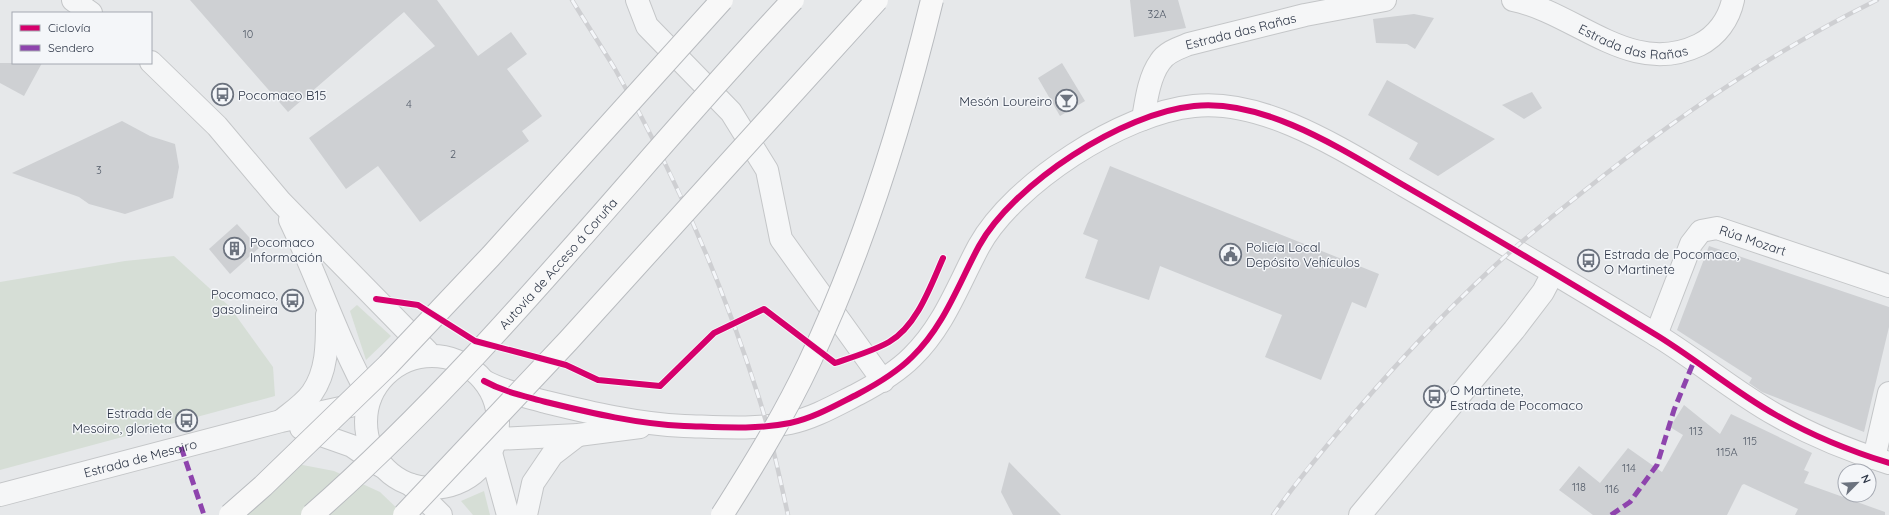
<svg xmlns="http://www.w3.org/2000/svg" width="1889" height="515" viewBox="0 0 1889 515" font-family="Quicksand,sans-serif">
<rect width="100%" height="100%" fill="#e6e8ea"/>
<g fill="#d6ded6">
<polygon points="174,256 229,306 273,367 275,396 0,470 0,282 125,261"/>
<polygon points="357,305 391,336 366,360 350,311"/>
<polygon points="292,463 334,471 380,492 404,515 239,515"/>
<polygon points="484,491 490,515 473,515 461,501"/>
</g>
<g fill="#ced0d3">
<polygon points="190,0 437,0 478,56 511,32 527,54 507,69 542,116 522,131 529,141 420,222 378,166 346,189 309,138 435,46 404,12 288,112"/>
<polygon points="1130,0 1178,0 1186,28 1134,37"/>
<polygon points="1414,14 1434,18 1415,49 1407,44 1376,43 1373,19"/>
<polygon points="0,63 42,63 24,96 0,83"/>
<polygon points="1062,63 1085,101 1060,116 1038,78"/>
<polygon points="1387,80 1414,95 1495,139 1438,176 1409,159 1418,143 1368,115"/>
<polygon points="1532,92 1542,108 1524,119 1502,105"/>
<polygon points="122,121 150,136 175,144 179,167 173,198 125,214 89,204 79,197 12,173"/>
<polygon points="1110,166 1379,274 1366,308 1352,302 1321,380 1265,357 1282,315 1160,266 1149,300 1085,278 1098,240 1083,234"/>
<polygon points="237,224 259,248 230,274 209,249"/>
<polygon points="1709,246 1889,307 1889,327 1864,432 1762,392 1749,383 1752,378 1677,330"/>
<polygon points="1684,405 1720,434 1731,414 1812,453 1804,470 1809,472 1804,483 1885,512 1885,515 1795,515 1798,509 1744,484 1742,485 1727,515 1593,515 1559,490 1579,466 1600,483 1628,448 1662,472 1683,435 1670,427"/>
<polygon points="1009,462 1061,515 1013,515 1001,492"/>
</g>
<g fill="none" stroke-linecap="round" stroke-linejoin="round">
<defs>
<g id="minor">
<polyline points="73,0 91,13"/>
<polyline points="637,0 647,26 731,112 767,170 781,239 883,381"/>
<path id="s1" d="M1513,0C1577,13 1631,78 1699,45C1717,36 1729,19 1733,0"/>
<polyline points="151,62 217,126 281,202 427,351"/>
<path id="s2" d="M1143,119C1146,101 1149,77 1160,62C1166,52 1179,48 1189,44L1305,15L1385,0"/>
<path d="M290,220C318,278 338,341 370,398"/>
<path id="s3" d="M1656,335L1691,244L1701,231L1717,228L1889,286"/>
<circle cx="432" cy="422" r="66"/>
<path d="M484,381C504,392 525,396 546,402C591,413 638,424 684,426C719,427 755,430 790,423C814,418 836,405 858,394C877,384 896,373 912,357C944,326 958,285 979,246C1014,183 1123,113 1194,106C1265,98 1346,152 1405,186C1488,234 1571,283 1653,333C1695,358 1733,391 1776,415C1811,435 1850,451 1889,463"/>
<path d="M282,420C292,412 304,404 312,393C328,370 327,342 327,315"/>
<polyline points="301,428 352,446 381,466"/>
<polyline points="496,439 578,435 640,427"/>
<polyline points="491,453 508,515"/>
<polyline points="1874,458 1889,393"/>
<polyline points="411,485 441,515"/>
<path id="s4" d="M0,495L281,421L350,406"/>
<polyline points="526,515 533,483 552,455 578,435"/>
<polyline points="1360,515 1514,330 1543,292 1553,273"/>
</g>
</defs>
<use href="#minor" stroke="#c4c6c8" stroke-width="24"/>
<use href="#minor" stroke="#f5f6f7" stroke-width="22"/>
<defs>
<g id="rail">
<path d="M572,0C586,23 601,46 615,69C674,172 722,282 758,395C771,434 779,475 788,515"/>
<path d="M1273,515C1299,478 1327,445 1356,411C1398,362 1442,315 1489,271C1525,237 1565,206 1603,176C1689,108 1780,48 1877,0"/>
</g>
</defs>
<use href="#rail" stroke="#cecfd2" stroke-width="4.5"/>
<use href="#rail" stroke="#f4f6f9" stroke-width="3" stroke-dasharray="9" stroke-linecap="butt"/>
<defs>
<g id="highway-bridge">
<polyline points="230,515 263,486 388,365 491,256 722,0"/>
<path id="s5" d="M312,515C489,360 632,171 793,0"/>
<polyline points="404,515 568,341 877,0"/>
<path d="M722,515C753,466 784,416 809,363C864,247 902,124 932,0"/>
</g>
</defs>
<use href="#highway-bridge" stroke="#b8bbbf" stroke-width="24" stroke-linecap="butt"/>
<use href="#highway-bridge" stroke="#f8f8f8" stroke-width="22"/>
<g stroke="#8e44ad" stroke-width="5" stroke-dasharray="10 5" stroke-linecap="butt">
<polyline points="181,447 204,515"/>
<polyline points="1611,515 1630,502 1657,465 1674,410 1694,361"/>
</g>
<defs>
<g id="cycleway">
<path d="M376,299L418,305L475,341L566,365L598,380L660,386L714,333L764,309L835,363C853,357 873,351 889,342C917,326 931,285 943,258"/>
<path d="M484,381C504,392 525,396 546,402C591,413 638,424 684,426C719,427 755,430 790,423C814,418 836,405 858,394C877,384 896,373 912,357C944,326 958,285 979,246C1014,183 1123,113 1194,106C1265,98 1346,152 1405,186C1488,234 1571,283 1653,333C1695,358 1733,391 1776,415C1811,435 1850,451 1889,463"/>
</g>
</defs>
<use href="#cycleway" stroke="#f4f6f9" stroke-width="8"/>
<use href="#cycleway" stroke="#d6006c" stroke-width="6"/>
</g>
<defs>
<symbol id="bus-ring" viewBox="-11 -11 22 22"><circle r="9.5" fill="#f4f6f9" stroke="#6c737f" stroke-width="1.5"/><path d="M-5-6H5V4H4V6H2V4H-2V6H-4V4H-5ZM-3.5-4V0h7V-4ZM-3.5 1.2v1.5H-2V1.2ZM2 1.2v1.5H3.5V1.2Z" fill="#6c737f"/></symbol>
<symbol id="bar-ring" viewBox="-11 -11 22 22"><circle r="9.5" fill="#f4f6f9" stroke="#6c737f" stroke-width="1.5"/><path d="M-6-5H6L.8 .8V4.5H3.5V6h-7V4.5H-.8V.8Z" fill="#6c737f"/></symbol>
<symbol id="building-ring" viewBox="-11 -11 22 22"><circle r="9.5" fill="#f4f6f9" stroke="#6c737f" stroke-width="1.5"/><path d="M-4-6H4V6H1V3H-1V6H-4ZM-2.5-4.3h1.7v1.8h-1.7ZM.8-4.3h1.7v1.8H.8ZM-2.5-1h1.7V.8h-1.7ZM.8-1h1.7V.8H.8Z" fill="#6c737f"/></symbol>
<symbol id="civic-ring" viewBox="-11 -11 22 22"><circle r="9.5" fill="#f4f6f9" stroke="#6c737f" stroke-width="1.5"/><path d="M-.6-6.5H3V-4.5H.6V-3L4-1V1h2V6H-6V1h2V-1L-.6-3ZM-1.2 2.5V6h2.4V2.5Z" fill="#6c737f"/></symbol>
</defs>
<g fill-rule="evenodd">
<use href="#bus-ring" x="210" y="82" width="25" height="25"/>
<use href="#bar-ring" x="1054" y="88" width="25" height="25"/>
<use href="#building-ring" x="222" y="236" width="25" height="25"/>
<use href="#civic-ring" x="1218" y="242" width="25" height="25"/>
<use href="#bus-ring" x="1576" y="248" width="25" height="25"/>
<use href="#bus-ring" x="280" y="288" width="25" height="25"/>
<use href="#bus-ring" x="1422" y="384" width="25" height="25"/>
<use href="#bus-ring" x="174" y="408" width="25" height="25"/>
</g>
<g text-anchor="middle" stroke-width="3" stroke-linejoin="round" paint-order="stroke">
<g font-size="11" fill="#545c69">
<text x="1157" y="18">32A</text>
<text x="248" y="38">10</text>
<text x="409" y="108">4</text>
<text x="453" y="158">2</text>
<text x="99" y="174">3</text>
<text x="1696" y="435">113</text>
<text x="1750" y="445">115</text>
<text x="1727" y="456">115A</text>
<text x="1629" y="472">114</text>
<text x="1579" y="491">118</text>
<text x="1612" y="493">116</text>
</g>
<g font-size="13" fill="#2b3445" stroke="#f4f6f9">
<text dy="5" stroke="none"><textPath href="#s2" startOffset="148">Estrada das Rañas</textPath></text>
<text dy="5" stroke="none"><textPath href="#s1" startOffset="129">Estrada das Rañas</textPath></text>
<text dy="5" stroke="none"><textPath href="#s3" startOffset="168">Rúa Mozart</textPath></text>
<text dy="5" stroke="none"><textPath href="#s5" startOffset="352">Autovía de Acceso á Coruña</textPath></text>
<text dy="5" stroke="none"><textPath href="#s4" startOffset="145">Estrada de Mesoiro</textPath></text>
</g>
<g font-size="13" fill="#2b3445" stroke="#f4f6f9" text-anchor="start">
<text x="238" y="100">Pocomaco B15</text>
<text x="1052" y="106" text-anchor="end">Mesón Loureiro</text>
<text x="250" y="247">Pocomaco<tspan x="250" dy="15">Información</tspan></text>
<text x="1246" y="252">Policía Local<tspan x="1246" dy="15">Depósito Vehículos</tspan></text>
<text x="1604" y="259">Estrada de Pocomaco,<tspan x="1604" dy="15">O Martinete</tspan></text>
<text x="278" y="299" text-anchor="end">Pocomaco,<tspan x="278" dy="15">gasolineira</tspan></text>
<text x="1450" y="395">O Martinete,<tspan x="1450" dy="15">Estrada de Pocomaco</tspan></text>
<text x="172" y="418" text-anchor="end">Estrada de<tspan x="172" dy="15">Mesoiro, glorieta</tspan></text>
</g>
</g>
<rect x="12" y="12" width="140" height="52" fill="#f4f6f9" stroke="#a4a8b1"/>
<rect x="20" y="25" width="20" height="6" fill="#d6006c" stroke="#a4a8b1"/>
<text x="48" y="32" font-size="12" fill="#2b3445">Ciclovía</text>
<rect x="20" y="45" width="20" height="6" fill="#8e44ad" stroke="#a4a8b1"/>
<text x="48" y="52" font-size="12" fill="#2b3445">Sendero</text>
<g transform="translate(1857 483) rotate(66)"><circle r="19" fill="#f4f6f9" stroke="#a4a8b1"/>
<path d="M0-3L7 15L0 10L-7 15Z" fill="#6c737f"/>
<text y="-6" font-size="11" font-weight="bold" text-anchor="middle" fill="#2b3445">N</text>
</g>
</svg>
